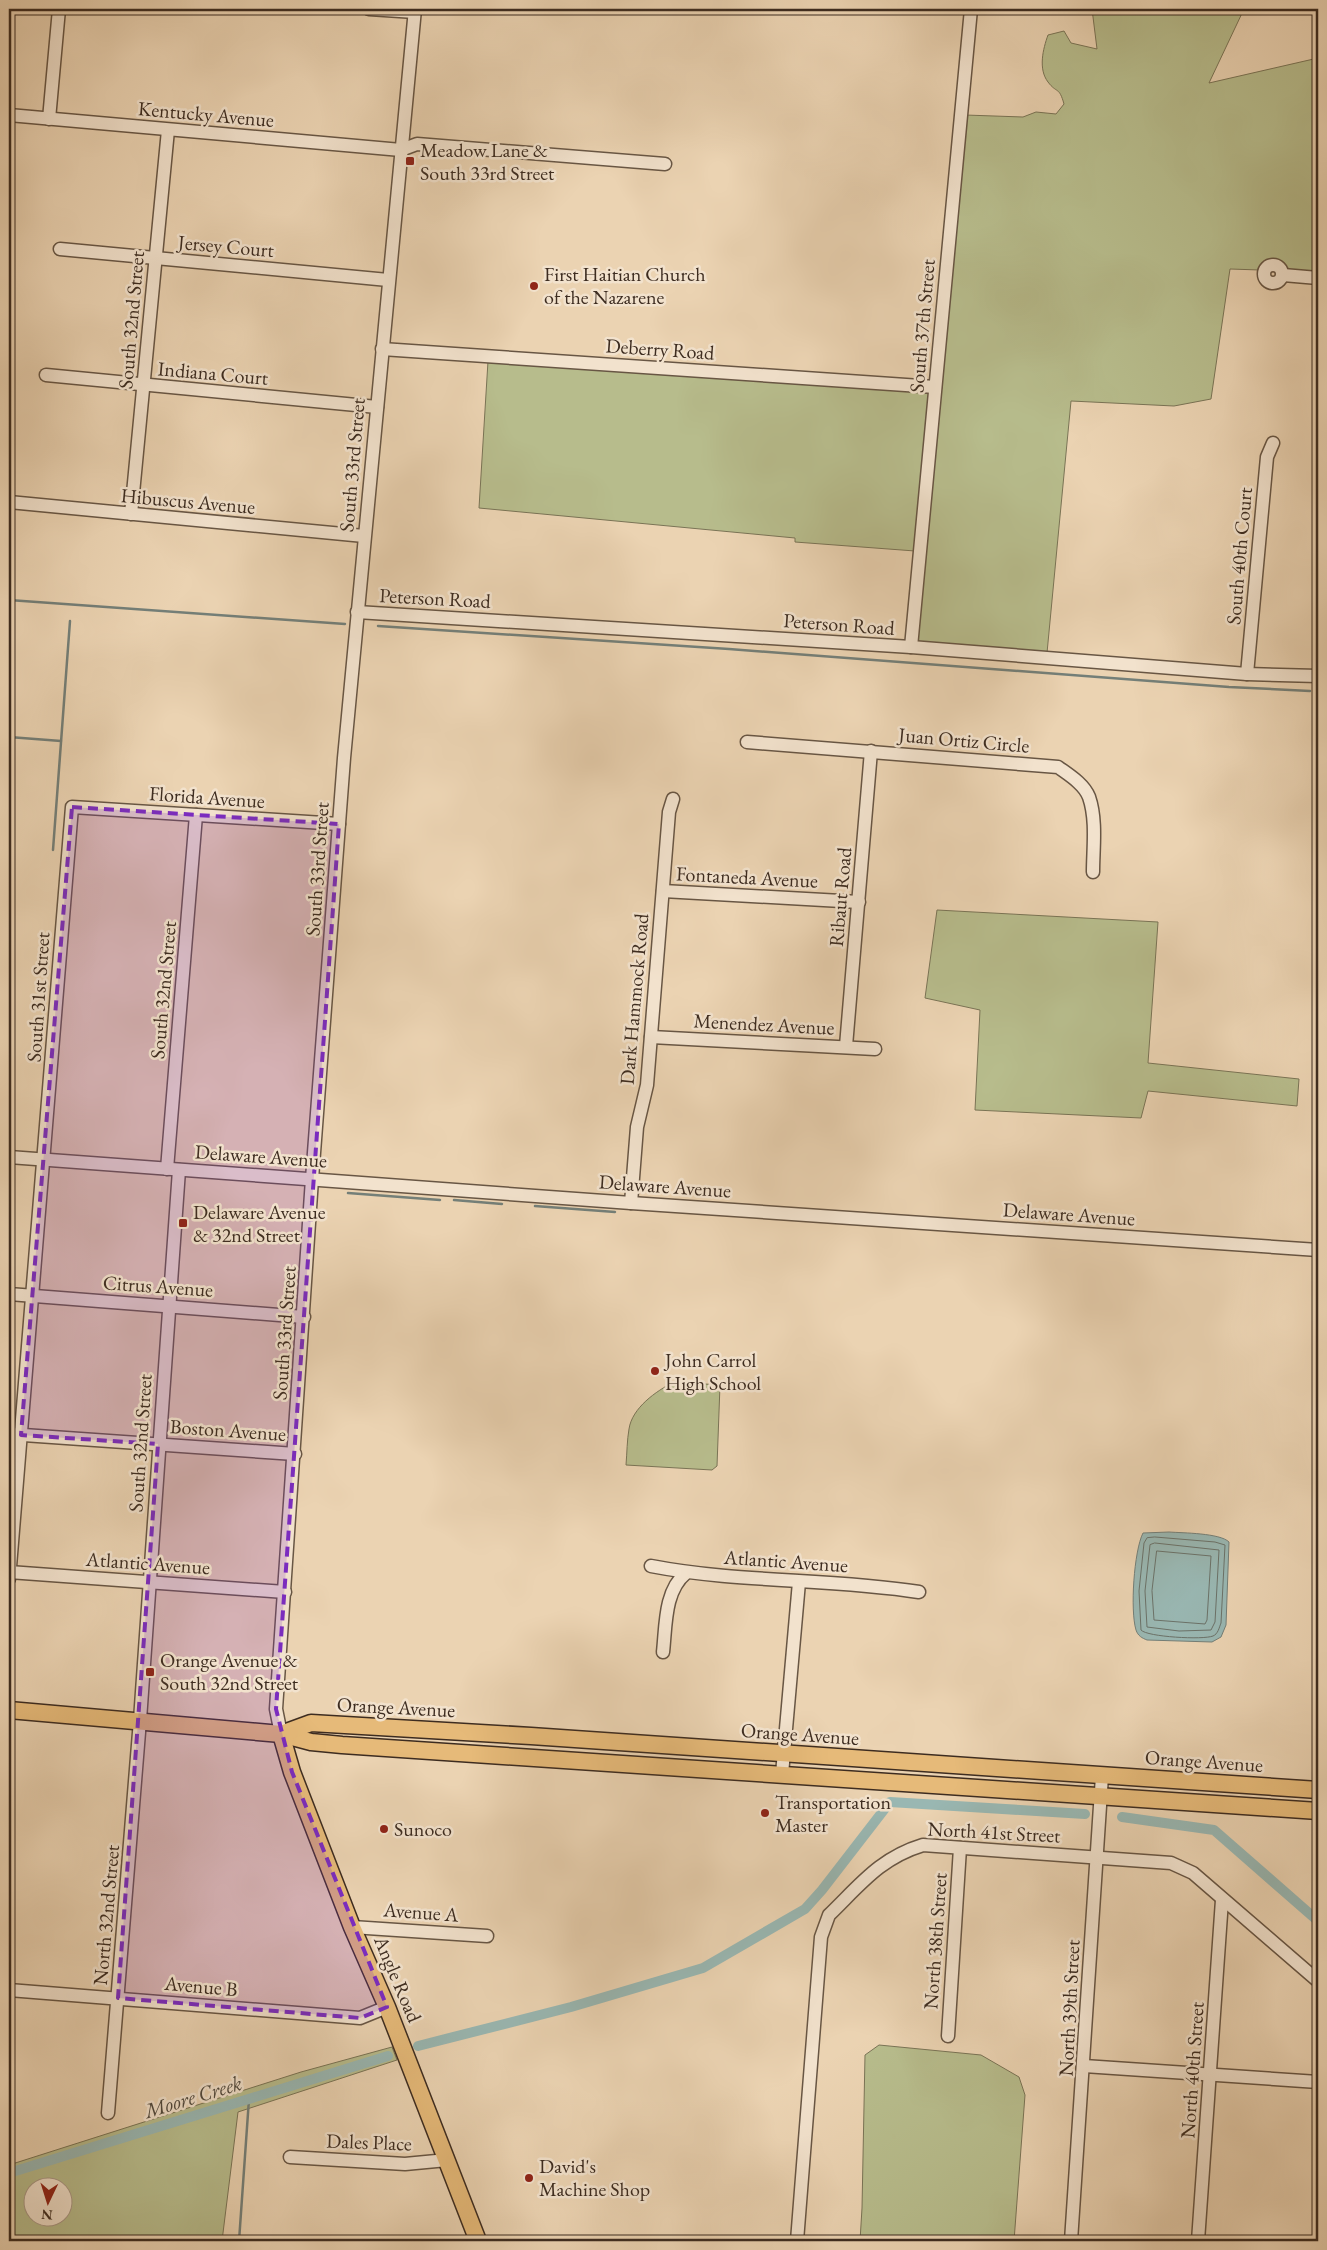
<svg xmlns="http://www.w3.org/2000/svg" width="1327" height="2250" viewBox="0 0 1327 2250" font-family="'EB Garamond',serif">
<rect width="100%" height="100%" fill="#ebd3b2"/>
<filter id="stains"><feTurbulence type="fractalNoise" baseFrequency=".004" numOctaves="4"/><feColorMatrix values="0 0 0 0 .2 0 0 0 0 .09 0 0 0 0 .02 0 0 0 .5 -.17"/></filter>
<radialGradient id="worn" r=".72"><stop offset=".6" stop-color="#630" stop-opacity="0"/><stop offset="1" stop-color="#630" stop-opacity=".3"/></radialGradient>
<g fill="#b7bc8c" stroke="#7a7456" fill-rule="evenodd">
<path d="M1092,9H1244L1209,83L1318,58V272L1287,270L1283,263L1274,259L1265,262L1260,270L1230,269L1211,399L1174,406L1071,401L1047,653L916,642L965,115L1023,117L1036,112L1056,114L1064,104C1059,86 1057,94 1048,82C1038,69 1043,49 1048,35L1064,31L1071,43L1097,49Z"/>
<polygon points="488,361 929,392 915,551 795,542 795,538 479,508"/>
<polygon points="937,910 1158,922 1148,1063 1299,1079 1297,1106 1148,1091 1141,1118 975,1110 980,1010 925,998"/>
<path d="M674,1382L720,1385L717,1466L712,1470L626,1465C627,1453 627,1440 629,1429C632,1408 656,1391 674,1382Z"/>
<polygon points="879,2045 981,2055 1019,2077 1025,2095 1014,2241 860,2241 862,2208 865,2055"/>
<path d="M392,2047L397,2060L238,2112L222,2241H9V2165L301,2072ZM32,2188H62V2218H32Z"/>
</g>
<path fill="#99b7b2" stroke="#747f78" d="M1169,1532C1183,1533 1220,1533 1229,1542L1226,1625L1221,1637L1212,1642L1147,1640C1142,1638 1138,1636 1136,1630C1130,1610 1134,1551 1143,1533Z"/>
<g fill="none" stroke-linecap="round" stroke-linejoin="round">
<g stroke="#6b7269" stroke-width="1">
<path d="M1155,1537L1215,1542L1225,1545L1221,1623C1219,1628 1218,1634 1213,1636C1203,1640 1147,1637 1141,1630L1139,1591L1144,1543L1147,1538Z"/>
<polygon points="1155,1543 1219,1550 1215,1622 1211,1630 1179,1631 1147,1627 1145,1591 1150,1545"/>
<polygon points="1157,1551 1211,1556 1207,1620 1205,1624 1154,1620 1152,1591"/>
</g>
<g stroke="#747f78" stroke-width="2.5">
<polyline points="9,600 345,624"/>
<polyline points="378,626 729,649 1229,687 1310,691"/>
<polyline points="9,737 61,741"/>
<polyline points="53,850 70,621"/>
<polyline points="348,1193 440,1200"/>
<polyline points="454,1200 502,1204"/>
<polyline points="535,1206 615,1212"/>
<polyline points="239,2241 249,2099"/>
</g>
<g stroke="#99b7b2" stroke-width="10">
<polyline points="1122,1817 1214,1830 1318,1921"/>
<polyline points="418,2046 571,2007 703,1968 805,1909 822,1890 890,1802 1085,1814"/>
<polyline points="9,2173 388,2056"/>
</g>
<defs>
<g id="minor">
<polyline points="369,9 415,12"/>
<polyline points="9,115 401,150 417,144 665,164"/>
<polyline points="49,119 59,9"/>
<polyline points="60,249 388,280"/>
<circle cx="1273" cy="274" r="9"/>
<polyline points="1283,275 1318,278"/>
<polyline points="382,349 935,387"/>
<polyline points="46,375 377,407"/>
<polyline points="9,502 364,536"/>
<polyline points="131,514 168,130"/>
<polyline points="357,612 911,647 1247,674 1318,676"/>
<polyline points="911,647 971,9"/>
<polyline points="1247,674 1267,457 1273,443"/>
<path d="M747,742L1058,767C1069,775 1084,784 1089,797C1097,820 1093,849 1093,872"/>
<polyline points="663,891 859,902"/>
<polyline points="651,1037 875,1049"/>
<polyline points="846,1046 871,751"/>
<polyline points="9,1157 631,1203 1318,1250"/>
<polyline points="167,1169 196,815"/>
<polyline points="631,1203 637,1127 647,1085 669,812 673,799"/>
<polyline points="9,1294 304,1317"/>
<polyline points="9,1434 295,1454"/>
<path d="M651,1566C739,1583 830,1578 919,1592"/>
<polyline points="9,1572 285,1592"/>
<polyline points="9,1579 72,807 339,824"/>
<path d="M663,1652C666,1626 664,1591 686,1573"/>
<polyline points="281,1734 276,1709 312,1179 344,758 415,9"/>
<polyline points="782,1774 799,1582"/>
<polyline points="352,1927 487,1936"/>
<polyline points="9,1990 360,2018 387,2007"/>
<polyline points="948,2036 960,1848"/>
<polyline points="1084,2066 1318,2082"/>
<polyline points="108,2113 140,1720 179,1170"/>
<polyline points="290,2157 405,2164 447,2160"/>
<path d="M797,2241L821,1937L829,1915C860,1885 880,1858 923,1845L1171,1863L1193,1873L1318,1981"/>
<polyline points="1071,2241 1102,1776"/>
<polyline points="1198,2241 1222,1900"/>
</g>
<g id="major">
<polyline points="9,1710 281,1734 311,1742 342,1745 1318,1811"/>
<polyline points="281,1734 311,1723 531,1736 1318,1790"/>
<polyline points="281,1734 292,1772 352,1927 387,2007 478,2241"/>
</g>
</defs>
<use href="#minor" stroke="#685644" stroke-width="15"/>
<use href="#major" stroke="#3d2c20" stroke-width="19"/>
<use href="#minor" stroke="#f2e2cd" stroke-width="12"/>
<use href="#major" stroke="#e6ba79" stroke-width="16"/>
</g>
<path fill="#7b2cbf" fill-opacity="0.2" stroke="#7b2cbf" stroke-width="4" stroke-dasharray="10 6" stroke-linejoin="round" d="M72,807L339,824L276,1709L292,1772L387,2007L360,2018L118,1998L158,1444L21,1435Z"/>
<g fill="#8f2418" stroke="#f2e2cd" stroke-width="2">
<rect x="405" y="156" width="10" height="10" rx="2.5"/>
<circle cx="534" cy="286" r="5"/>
<rect x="178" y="1218" width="10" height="10" rx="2.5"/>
<circle cx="655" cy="1371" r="5"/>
<rect x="145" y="1667" width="10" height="10" rx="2.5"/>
<circle cx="765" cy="1813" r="5"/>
<circle cx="384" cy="1829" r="5"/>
<circle cx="529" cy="2178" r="5"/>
</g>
<g text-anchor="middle" stroke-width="5" stroke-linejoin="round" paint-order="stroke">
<g font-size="20" fill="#3d2c20" stroke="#f2e2cd">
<text transform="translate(206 114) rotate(5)" y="7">Kentucky Avenue</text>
<text transform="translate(226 246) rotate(5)" y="7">Jersey Court</text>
<text transform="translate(131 320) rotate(-85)" y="7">South 32nd Street</text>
<text transform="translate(922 326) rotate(-85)" y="7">South 37th Street</text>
<text transform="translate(660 349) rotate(4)" y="7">Deberry Road</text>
<text transform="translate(213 373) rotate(5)" y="7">Indiana Court</text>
<text transform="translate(352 465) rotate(-85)" y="7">South 33rd Street</text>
<text transform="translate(188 501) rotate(5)" y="7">Hibuscus Avenue</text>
<text transform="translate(1239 556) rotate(-85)" y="7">South 40th Court</text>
<text transform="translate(435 598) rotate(3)" y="7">Peterson Road</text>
<text transform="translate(839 624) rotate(4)" y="7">Peterson Road</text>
<text transform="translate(964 740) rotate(5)" y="7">Juan Ortiz Circle</text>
<text transform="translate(207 797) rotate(4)" y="7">Florida Avenue</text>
<text transform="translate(317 869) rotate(-86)" y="7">South 33rd Street</text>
<text transform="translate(747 877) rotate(3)" y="7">Fontaneda Avenue</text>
<text transform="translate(840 897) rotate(-85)" y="7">Ribaut Road</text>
<text transform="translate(163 990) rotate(-85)" y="7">South 32nd Street</text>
<text transform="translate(38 997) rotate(-86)" y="7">South 31st Street</text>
<text transform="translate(634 999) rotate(-85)" y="7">Dark Hammock Road</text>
<text transform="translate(764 1024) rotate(3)" y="7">Menendez Avenue</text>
<text transform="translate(261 1156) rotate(4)" y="7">Delaware Avenue</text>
<text transform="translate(665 1186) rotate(4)" y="7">Delaware Avenue</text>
<text transform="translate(1069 1214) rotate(4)" y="7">Delaware Avenue</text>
<text transform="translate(158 1286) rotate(4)" y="7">Citrus Avenue</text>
<text transform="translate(284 1333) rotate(-86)" y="7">South 33rd Street</text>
<text transform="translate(228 1430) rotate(4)" y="7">Boston Avenue</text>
<text transform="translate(140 1443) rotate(-86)" y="7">South 32nd Street</text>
<text transform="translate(786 1561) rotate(4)" y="7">Atlantic Avenue</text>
<text transform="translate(148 1563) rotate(4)" y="7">Atlantic Avenue</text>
<text transform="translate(396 1707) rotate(3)" y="7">Orange Avenue</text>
<text transform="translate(800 1734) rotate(4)" y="7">Orange Avenue</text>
<text transform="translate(1204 1761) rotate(4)" y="7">Orange Avenue</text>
<text transform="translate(994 1832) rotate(3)" y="7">North 41st Street</text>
<text transform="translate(421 1912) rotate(4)" y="7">Avenue A</text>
<text transform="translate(106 1915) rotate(-85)" y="7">North 32nd Street</text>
<text transform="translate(935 1941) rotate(-86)" y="7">North 38th Street</text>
<text transform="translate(398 1979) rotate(67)" y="7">Angle Road</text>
<text transform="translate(201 1986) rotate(5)" y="7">Avenue B</text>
<text transform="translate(1069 2008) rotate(-87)" y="7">North 39th Street</text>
<text transform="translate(1192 2070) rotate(-86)" y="7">North 40th Street</text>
<text transform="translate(369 2142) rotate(2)" y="7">Dales Place</text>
</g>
<g font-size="20" fill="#3d2c20" stroke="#f2e2cd" text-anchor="start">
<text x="420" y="157">Meadow Lane &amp;<tspan x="420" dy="23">South 33rd Street</tspan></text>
<text x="544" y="281">First Haitian Church<tspan x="544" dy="23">of the Nazarene</tspan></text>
<text x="193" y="1219">Delaware Avenue<tspan x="193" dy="23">&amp; 32nd Street</tspan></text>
<text x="665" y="1367">John Carrol<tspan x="665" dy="23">High School</tspan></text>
<text x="160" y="1667">Orange Avenue &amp;<tspan x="160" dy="23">South 32nd Street</tspan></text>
<text x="775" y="1809">Transportation<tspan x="775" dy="23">Master</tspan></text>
<text x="394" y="1836">Sunoco</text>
<text x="539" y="2173">David's<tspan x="539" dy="23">Machine Shop</tspan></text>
</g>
<g font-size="21" font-style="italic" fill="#4f483d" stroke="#f2e2cd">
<text transform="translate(193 2097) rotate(-17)" y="7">Moore Creek</text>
</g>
</g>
<rect width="1327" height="2250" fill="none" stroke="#ebd3b2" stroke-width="30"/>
<rect x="10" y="10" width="1307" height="2230" fill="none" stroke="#3d2c20" stroke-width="2.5"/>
<rect x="15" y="15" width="1297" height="2220" fill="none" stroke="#3d2c20"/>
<g transform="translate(48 2202) rotate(184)"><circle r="24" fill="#f2e2cd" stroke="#aa9988"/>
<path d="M0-4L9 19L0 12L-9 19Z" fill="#8f2418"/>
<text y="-8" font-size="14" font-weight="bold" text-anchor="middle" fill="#3d2c20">N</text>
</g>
<rect width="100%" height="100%" filter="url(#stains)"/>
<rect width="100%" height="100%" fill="url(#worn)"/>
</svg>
